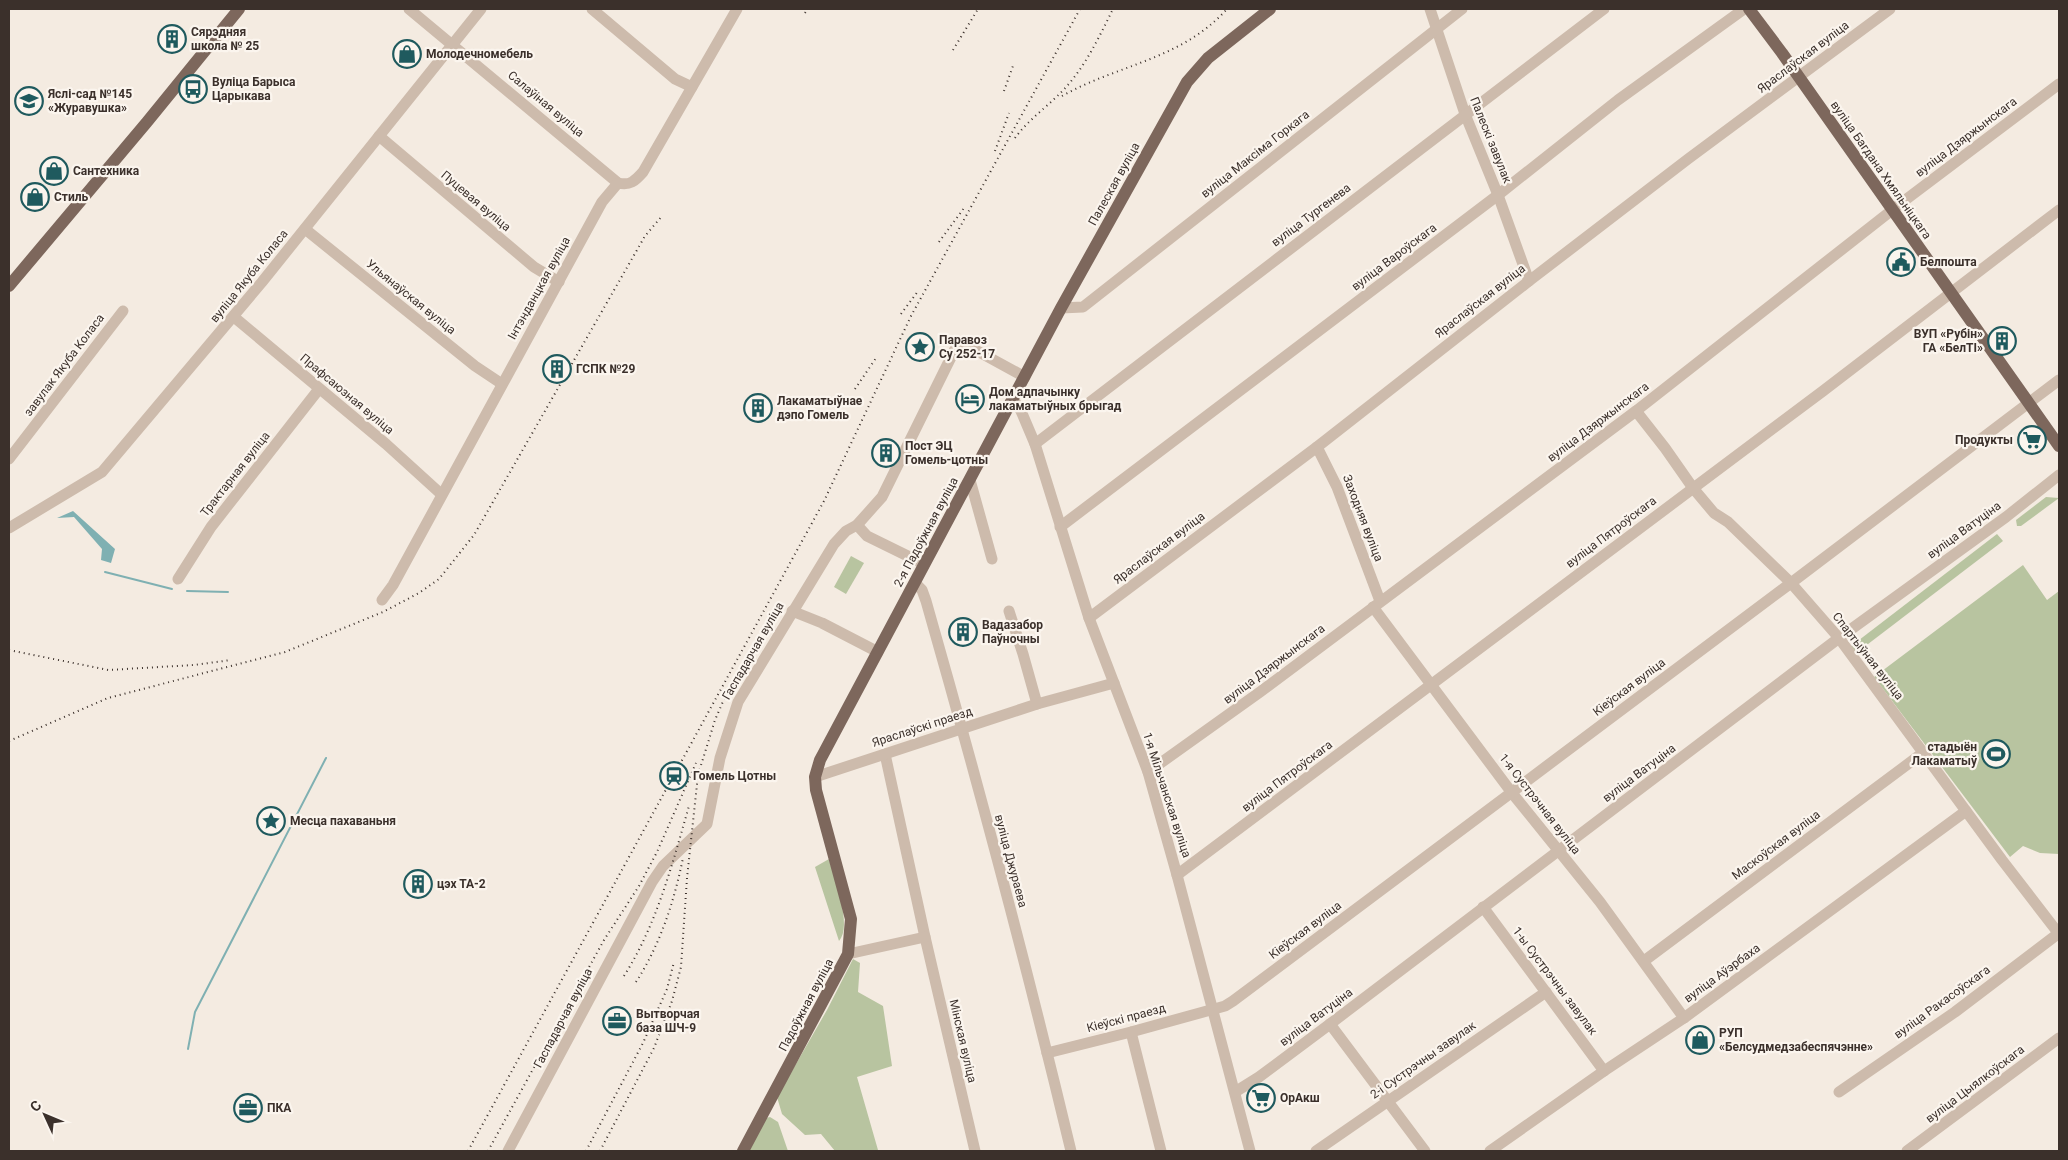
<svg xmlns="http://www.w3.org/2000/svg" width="2068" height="1160" viewBox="0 0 2068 1160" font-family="Roboto,sans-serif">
<rect width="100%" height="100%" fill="#f4ebe1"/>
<g fill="#b8c4a0">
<polygon points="2046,497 2059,498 2021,526 2017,526 2016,520"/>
<polygon points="1997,534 2003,541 1855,654 1850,647"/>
<polygon points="851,556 864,563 846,594 834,587"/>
<polygon points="2023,565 2047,600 2059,591 2059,854 2040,853 2023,846 2010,857 1874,677"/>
<path d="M829,859C834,878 853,926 839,941L815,867Z"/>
<polygon points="853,959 860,963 858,992 883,1006 892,1066 857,1077 878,1150 835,1151 821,1134 805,1135 782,1114 777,1097 827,1010"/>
<polygon points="770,1117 778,1122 788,1151 749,1151 766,1118"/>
</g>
<polygon fill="#7fb0b2" points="73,511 115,549 111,563 101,560 102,549 74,517 57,518"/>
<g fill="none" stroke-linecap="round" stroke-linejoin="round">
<g stroke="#7fb0b2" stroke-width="2">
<polyline points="105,572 172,589"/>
<polyline points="187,591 228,592"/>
<polyline points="188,1049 195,1012 326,758"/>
</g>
<g stroke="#cdbbac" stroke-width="11">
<polyline points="409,9 618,183"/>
<polyline points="592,9 675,79 692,87"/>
<polyline points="1430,9 1465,114 1498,195 1529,281"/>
<polyline points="379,136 534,267 559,282"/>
<polyline points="305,229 475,366 502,384"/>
<polyline points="1061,308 1083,307 1462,9"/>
<polyline points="234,317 386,444 441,494"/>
<polyline points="1013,399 1021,411 1035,444 1089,618 1148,772 1177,875 1250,1151"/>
<polyline points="1636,411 1665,448 1693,488 1714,513 1728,522 1791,583 1839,638 2002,860 2059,934"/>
<polyline points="1035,444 1604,9"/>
<polyline points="1317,447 1337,487 1380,601"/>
<polyline points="9,459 123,311"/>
<polyline points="970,480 992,559"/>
<polyline points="857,525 867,536 924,564"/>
<polyline points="1060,527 1498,195 1618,100 1744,9"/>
<polyline points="9,528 102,472 262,282 481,9"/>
<polyline points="178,579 211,527 319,389"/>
<path d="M915,583L922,590L926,601C978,783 1027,967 1071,1151"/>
<path d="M382,600L393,585L602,202L618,183C630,186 635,181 643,172L737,9"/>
<polyline points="1373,607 1512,793 1600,902 1684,1018"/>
<polyline points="792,611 822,623 878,652"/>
<polyline points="1009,611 1023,654 1037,704"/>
<polyline points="1089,618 1317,447 1529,281 1688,159 1890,9"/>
<polyline points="885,754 925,937 975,1151"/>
<polyline points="1148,772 1260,692 1636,411 1896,207 2059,84"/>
<polyline points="815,777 1037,704 1114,683"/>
<polyline points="1177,875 1823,391 2059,210"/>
<polyline points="1483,907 1604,1071"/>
<polyline points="848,954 925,937"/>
<polyline points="1644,961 1924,752"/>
<polyline points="1330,1024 1425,1151"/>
<polyline points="1131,1032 1161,1151"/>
<polyline points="1047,1053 1131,1032 1225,1006 1233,1001 1791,583 2059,380"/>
<polyline points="1235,1092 1259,1077 1330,1024 1839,638 2006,517 2059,475"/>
<polyline points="1839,1092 1955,1012 2059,933"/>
<polyline points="508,1151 652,882 663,866 707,824 720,758 738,702 834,544 846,531 857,525 882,497 959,341 1025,377"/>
<polyline points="1316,1151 1546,992"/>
<polyline points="1490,1151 1604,1071 1684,1018 1966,811"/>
<polyline points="1907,1151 2059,1038"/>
</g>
<g stroke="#7d675c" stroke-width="12">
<polyline points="1749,9 1782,53 2059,446"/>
<polyline points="9,286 147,122 239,9"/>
<polyline points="743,1151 848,954 851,919 816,790 815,777 820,760 1061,308 1187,82 1208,58 1270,9"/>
</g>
<g stroke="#3b302b" stroke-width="2" stroke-dasharray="1 4" stroke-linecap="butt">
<polyline points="805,13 808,9"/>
<polyline points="953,50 978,9"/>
<polyline points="1004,91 1014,63"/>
<path d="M1062,96C1119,64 1181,60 1227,9"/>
<path d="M1015,138C1031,116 1055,102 1072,80C1089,59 1101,33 1113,9"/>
<polyline points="995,151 1009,113"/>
<polyline points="939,242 964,208"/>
<polyline points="901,314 919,290"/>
<polyline points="855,389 876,358"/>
<polyline points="9,650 108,670 194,665 231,660"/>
<polyline points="9,741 108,698 285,652 383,612 419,593 439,579 474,535 645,236 662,216"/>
<path d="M624,976C657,924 672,865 689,806"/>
<path d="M636,982C660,945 674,902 683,858"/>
<polyline points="468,1151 824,501 911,316 1080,9"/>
<polyline points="488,1151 604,940 639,886 657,852 696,763"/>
<polyline points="586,1151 643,1043 667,989 674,962"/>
<polyline points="600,1151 654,1048 672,1001 681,967 687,878 698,775 715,720 728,690"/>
</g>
</g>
<defs>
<symbol id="building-ring" viewBox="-11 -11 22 22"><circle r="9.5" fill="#fbf5ee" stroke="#1f5a5e" stroke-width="1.5"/><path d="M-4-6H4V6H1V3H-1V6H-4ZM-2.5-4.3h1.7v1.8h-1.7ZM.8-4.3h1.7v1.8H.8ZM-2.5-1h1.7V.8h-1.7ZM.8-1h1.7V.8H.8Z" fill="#1f5a5e"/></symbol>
<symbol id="shop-ring" viewBox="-11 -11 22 22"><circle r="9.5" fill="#fbf5ee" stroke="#1f5a5e" stroke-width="1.5"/><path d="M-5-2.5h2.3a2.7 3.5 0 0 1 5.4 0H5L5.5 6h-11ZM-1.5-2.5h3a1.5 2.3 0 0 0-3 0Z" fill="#1f5a5e"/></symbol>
<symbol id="bus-ring" viewBox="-11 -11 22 22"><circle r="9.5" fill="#fbf5ee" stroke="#1f5a5e" stroke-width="1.5"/><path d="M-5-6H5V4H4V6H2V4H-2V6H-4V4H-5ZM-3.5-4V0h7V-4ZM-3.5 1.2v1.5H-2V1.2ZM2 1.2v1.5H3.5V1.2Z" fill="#1f5a5e"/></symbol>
<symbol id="school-ring" viewBox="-11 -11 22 22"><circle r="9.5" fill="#fbf5ee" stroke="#1f5a5e" stroke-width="1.5"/><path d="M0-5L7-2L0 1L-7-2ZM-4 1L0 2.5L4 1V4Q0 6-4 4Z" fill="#1f5a5e"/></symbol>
<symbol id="civic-ring" viewBox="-11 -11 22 22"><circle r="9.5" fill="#fbf5ee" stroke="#1f5a5e" stroke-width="1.5"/><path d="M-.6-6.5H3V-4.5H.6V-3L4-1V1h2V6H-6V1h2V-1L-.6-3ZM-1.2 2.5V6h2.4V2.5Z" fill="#1f5a5e"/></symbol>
<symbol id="sight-ring" viewBox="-11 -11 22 22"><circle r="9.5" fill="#fbf5ee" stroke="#1f5a5e" stroke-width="1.5"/><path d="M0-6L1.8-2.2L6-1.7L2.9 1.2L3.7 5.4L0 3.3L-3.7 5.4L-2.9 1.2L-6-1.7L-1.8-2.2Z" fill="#1f5a5e"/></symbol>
<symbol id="hotel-ring" viewBox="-11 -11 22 22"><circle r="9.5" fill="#fbf5ee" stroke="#1f5a5e" stroke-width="1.5"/><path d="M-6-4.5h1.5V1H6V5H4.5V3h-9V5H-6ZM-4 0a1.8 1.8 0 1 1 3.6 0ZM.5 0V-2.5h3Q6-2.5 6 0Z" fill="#1f5a5e"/></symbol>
<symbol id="supermarket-ring" viewBox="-11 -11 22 22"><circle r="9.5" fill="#fbf5ee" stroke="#1f5a5e" stroke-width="1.5"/><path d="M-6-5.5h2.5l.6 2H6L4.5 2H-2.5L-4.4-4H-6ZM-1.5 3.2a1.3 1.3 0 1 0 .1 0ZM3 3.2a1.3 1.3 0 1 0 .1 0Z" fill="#1f5a5e"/></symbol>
<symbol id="stadium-ring" viewBox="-11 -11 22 22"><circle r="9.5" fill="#fbf5ee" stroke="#1f5a5e" stroke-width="1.5"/><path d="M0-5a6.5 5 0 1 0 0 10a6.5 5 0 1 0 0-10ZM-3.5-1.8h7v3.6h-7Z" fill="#1f5a5e"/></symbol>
<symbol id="station-ring" viewBox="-11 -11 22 22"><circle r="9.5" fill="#fbf5ee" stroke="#1f5a5e" stroke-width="1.5"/><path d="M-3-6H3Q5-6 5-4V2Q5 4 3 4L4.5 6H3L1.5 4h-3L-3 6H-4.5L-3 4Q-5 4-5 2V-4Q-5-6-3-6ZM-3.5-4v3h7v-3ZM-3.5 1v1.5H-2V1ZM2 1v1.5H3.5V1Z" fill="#1f5a5e"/></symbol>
<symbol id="office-ring" viewBox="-11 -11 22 22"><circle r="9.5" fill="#fbf5ee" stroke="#1f5a5e" stroke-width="1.5"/><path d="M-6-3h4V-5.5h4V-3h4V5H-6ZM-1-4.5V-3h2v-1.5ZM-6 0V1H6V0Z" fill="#1f5a5e"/></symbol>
</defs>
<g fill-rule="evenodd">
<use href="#building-ring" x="156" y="23" width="32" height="32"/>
<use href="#shop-ring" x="391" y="38" width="32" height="32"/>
<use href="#bus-ring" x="177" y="73" width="32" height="32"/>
<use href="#school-ring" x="13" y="85" width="32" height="32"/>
<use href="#shop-ring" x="38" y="155" width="32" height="32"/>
<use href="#shop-ring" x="19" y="181" width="32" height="32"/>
<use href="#civic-ring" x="1885" y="246" width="32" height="32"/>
<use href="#building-ring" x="1986" y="325" width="32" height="32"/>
<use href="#sight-ring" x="904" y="331" width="32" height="32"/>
<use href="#building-ring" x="541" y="353" width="32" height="32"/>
<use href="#hotel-ring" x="954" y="383" width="32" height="32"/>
<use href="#building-ring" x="742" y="392" width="32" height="32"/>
<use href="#supermarket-ring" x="2016" y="424" width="32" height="32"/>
<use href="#building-ring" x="870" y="437" width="32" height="32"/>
<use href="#building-ring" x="947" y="616" width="32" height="32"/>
<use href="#stadium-ring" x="1980" y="738" width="32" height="32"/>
<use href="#station-ring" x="658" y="760" width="32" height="32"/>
<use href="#sight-ring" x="255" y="805" width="32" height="32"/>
<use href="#building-ring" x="402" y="868" width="32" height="32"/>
<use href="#office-ring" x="601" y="1005" width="32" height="32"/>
<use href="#shop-ring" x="1684" y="1024" width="32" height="32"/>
<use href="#supermarket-ring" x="1245" y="1082" width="32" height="32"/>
<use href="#office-ring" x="232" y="1092" width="32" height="32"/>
</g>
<g text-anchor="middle" stroke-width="4.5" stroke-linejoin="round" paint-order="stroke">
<g font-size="12" font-weight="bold" fill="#3b302b" stroke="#fbf5ee" text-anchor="start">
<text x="191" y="36">Сярэдняя<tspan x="191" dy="14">школа № 25</tspan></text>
<text x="426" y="58">Молодечномебель</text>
<text x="212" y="86">Вуліца Барыса<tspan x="212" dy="14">Царыкава</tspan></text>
<text x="48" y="98">Яслі-сад №145<tspan x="48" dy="14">«Журавушка»</tspan></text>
<text x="73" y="175">Сантехника</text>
<text x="54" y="201">Стиль</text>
<text x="1920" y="266">Белпошта</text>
<text x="1983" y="338" text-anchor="end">ВУП «Рубін»<tspan x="1983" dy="14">ГА «БелТІ»</tspan></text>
<text x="939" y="344">Паравоз<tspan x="939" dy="14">Су 252-17</tspan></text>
<text x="576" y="373">ГСПК №29</text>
<text x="989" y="396">Дом адпачынку<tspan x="989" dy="14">лакаматыўных брыгад</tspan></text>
<text x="777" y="405">Лакаматыўнае<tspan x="777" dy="14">дэпо Гомель</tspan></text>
<text x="2013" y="444" text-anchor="end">Продукты</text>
<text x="905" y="450">Пост ЭЦ<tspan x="905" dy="14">Гомель-цотны</tspan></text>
<text x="982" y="629">Вадазабор<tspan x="982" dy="14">Паўночны</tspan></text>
<text x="1977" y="751" text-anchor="end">стадыён<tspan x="1977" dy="14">Лакаматыў</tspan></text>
<text x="693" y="780">Гомель Цотны</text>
<text x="290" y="825">Месца пахаваньня</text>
<text x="437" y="888">цэх ТА-2</text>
<text x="636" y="1018">Вытворчая<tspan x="636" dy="14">база ШЧ-9</tspan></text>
<text x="1719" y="1037">РУП<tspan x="1719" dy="14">«Белсудмедзабеспячэнне»</tspan></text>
<text x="1280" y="1102">ОрАкш</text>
<text x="267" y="1112">ПКА</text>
</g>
<g font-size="12" fill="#3b302b" stroke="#fbf5ee">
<text transform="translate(1803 57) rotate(-37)" y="4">Яраслаўская вуліца</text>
<text transform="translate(546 104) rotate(40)" y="4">Салаўіная вуліца</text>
<text transform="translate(1966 137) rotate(-37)" y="4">вуліца Дзяржынскага</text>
<text transform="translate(1491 140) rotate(68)" y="4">Палескі завулак</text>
<text transform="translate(1255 154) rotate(-38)" y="4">вуліца Максіма Горкага</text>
<text transform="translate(1881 170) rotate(55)" y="4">вуліца Багдана Хмяльніцкага</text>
<text transform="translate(1114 184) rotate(-61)" y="4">Палеская вуліца</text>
<text transform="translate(476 201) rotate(40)" y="4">Пуцевая вуліца</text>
<text transform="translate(1311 215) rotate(-37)" y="4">вуліца Тургенева</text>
<text transform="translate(1394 257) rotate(-37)" y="4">вуліца Вароўскага</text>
<text transform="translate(249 276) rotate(-51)" y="4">вуліца Якуба Коласа</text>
<text transform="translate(539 288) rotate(-61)" y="4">Інтэнданцкая вуліца</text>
<text transform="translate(411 297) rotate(39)" y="4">Ульянаўская вуліца</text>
<text transform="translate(1480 301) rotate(-38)" y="4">Яраслаўская вуліца</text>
<text transform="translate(64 365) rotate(-53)" y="4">завулак Якуба Коласа</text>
<text transform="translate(347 394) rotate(40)" y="4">Прафсаюзная вуліца</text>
<text transform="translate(1598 422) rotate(-37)" y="4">вуліца Дзяржынскага</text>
<text transform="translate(235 474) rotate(-52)" y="4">Трактарная вуліца</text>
<text transform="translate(1363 518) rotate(69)" y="4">Заходняя вуліца</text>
<text transform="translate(1964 530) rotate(-36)" y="4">вуліца Ватуціна</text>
<text transform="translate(926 532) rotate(-62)" y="4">2-я Падоўжная вуліца</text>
<text transform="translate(1611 532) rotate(-37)" y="4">вуліца Пятроўскага</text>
<text transform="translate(1159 548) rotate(-37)" y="4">Яраслаўская вуліца</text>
<text transform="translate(753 651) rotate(-60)" y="4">Гаспадарчая вуліца</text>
<text transform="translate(1868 656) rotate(52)" y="4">Спартыўная вуліца</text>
<text transform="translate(1274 664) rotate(-37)" y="4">вуліца Дзяржынскага</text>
<text transform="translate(1629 687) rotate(-37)" y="4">Кіеўская вуліца</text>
<text transform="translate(922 727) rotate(-18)" y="4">Яраслаўскі праезд</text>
<text transform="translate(1639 773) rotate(-37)" y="4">вуліца Ватуціна</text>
<text transform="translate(1287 776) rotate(-37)" y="4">вуліца Пятроўскага</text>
<text transform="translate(1167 795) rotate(72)" y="4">1-я Мільчанская вуліца</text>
<text transform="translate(1540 804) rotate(52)" y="4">1-я Сустрэчная вуліца</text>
<text transform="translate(1776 845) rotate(-37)" y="4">Маскоўская вуліца</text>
<text transform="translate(1011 861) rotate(75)" y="4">вуліца Джураева</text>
<text transform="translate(1305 930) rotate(-37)" y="4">Кіеўская вуліца</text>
<text transform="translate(1722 973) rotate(-36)" y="4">вуліца Аўэрбаха</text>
<text transform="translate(1555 981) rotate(53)" y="4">1-ы Сустрэчны завулак</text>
<text transform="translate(1942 1002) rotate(-36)" y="4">вуліца Ракасоўскага</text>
<text transform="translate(806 1005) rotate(-62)" y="4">Падоўжная вуліца</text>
<text transform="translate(1316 1017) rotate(-37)" y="4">вуліца Ватуціна</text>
<text transform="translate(563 1018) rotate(-62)" y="4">Гаспадарчая вуліца</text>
<text transform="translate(1126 1018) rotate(-15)" y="4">Кіеўскі праезд</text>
<text transform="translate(963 1041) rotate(77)" y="4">Мінская вуліца</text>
<text transform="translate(1423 1060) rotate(-35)" y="4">2-і Сустрэчны завулак</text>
<text transform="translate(1975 1084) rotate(-37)" y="4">вуліца Цыялкоўскага</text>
</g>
</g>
<rect width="2068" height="1160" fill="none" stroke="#3b302b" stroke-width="20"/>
<g transform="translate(45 1115) rotate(314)" stroke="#fbf5ee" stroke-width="4" paint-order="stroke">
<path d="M0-4L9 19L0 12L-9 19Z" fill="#3b302b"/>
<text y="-8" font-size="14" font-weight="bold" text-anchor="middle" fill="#3b302b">С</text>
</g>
</svg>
